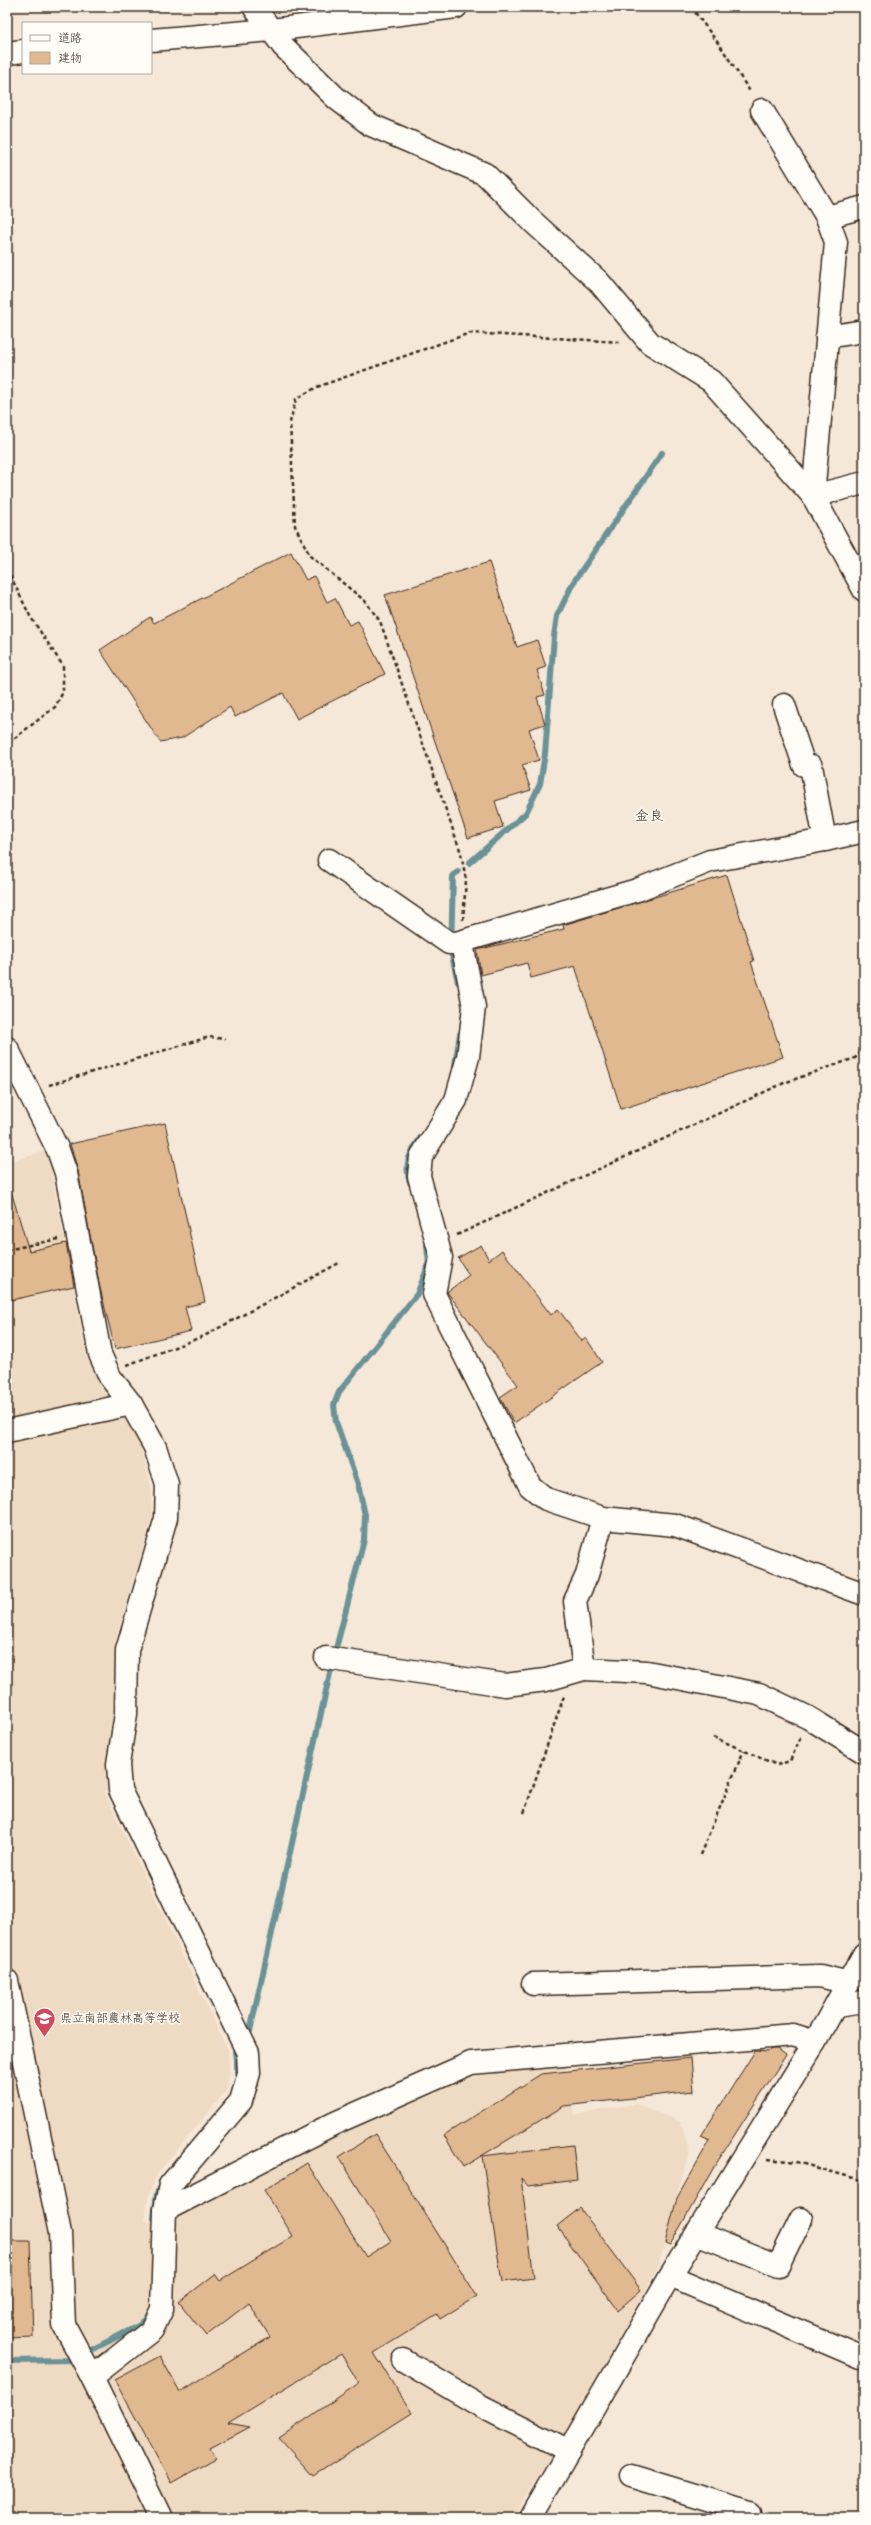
<svg xmlns="http://www.w3.org/2000/svg" width="871" height="2525" viewBox="0 0 871 2525" font-family="'Gochi Hand','Klee One',sans-serif">
<rect width="100%" height="100%" fill="#f5e8d8"/>
<filter id="ink" filterUnits="userSpaceOnUse"><feTurbulence type="fractalNoise" baseFrequency=".025" numOctaves="2"/><feDisplacementMap in="SourceGraphic" scale="8" xChannelSelector="R" yChannelSelector="G"/><feConvolveMatrix kernelMatrix="1 2 1 2 8 2 1 2 1" color-interpolation-filters="sRGB"/></filter>
<g filter="url(#ink)">
<polygon fill="#efdac3" points="47,1150 86,1354 137,1433 151,1486 152,1517 115,1641 115,1690 105,1794 228,2051 229,2074 227,2090 157,2174 147,2201 145,2221 158,2222 333,2133 458,2080 564,2061 575,2115 635,2104 681,2122 689,2151 658,2268 564,2436 512,2518 7,2518 7,1163"/>
<g fill="none" stroke-linecap="round" stroke-linejoin="round">
<g stroke="#6a9297" stroke-width="6">
<polyline points="469,863 526,813 540,784 545,754 554,636 557,616 573,583 662,453"/>
<polyline points="458,872 453,875 451,951 458,982"/>
<polyline points="455,1065 460,1034"/>
<path d="M410,1183C404,1162 409,1155 421,1137"/>
<polyline points="250,2031 332,1664 364,1540 365,1515 358,1484 336,1422 334,1405 339,1392 417,1294 429,1264 427,1246"/>
<polyline points="235,2052 238,2074"/>
<polyline points="154,2218 157,2193 161,2184"/>
<polyline points="7,2361 72,2360 140,2325 149,2314"/>
</g>
</g>
<g fill="#e1b991" stroke="#3b2a1e">
<polygon points="291,552 306,580 314,576 327,602 335,598 349,625 358,621 385,674 297,719 283,693 235,717 230,707 182,738 160,742 100,650 150,617 154,623"/>
<polygon points="489,562 517,647 537,640 546,667 537,670 545,695 537,697 545,724 529,729 539,760 522,765 531,790 495,801 503,827 468,838 385,595"/>
<polygon points="727,875 754,961 751,962 783,1057 621,1109 575,966 531,978 527,963 481,975 477,950 564,929 563,925"/>
<polygon points="165,1123 205,1302 185,1307 191,1331 115,1349 100,1288 78,1171 70,1144"/>
<polygon points="11,1191 29,1251 66,1243 74,1286 7,1301 7,1192"/>
<polygon points="481,1245 489,1260 502,1250 551,1315 558,1309 582,1341 586,1338 602,1362 514,1423 500,1397 518,1385 447,1292 469,1275 458,1258"/>
<polygon points="771,2049 778,2049 786,2055 714,2167 670,2245 665,2243 677,2198 710,2140 701,2136 755,2051 768,2052"/>
<polygon points="691,2058 694,2091 564,2106 463,2167 444,2135 541,2074"/>
<polygon points="375,2134 477,2296 440,2319 437,2314 374,2353 412,2413 313,2476 279,2438 359,2383 341,2354 228,2423 250,2427 210,2448 216,2458 171,2483 115,2380 160,2356 180,2392 270,2337 249,2303 206,2336 179,2302 215,2274 220,2281 293,2236 264,2190 307,2163 366,2257 391,2241 339,2157"/>
<polygon points="573,2145 577,2180 528,2186 521,2178 534,2278 502,2282 482,2156"/>
<polygon points="580,2208 641,2290 618,2310 557,2226"/>
<polygon points="7,2241 30,2241 33,2337 7,2338"/>
</g>
<g fill="none" stroke-linecap="round" stroke-linejoin="round">
<defs>
<g id="minor">
<polyline points="254,7 283,46 336,98 371,125 485,174 532,221 599,282 650,343 711,381 813,496 864,590"/>
<polyline points="151,40 272,30 456,7"/>
<polyline points="7,53 23,51"/>
<polyline points="762,110 827,217 836,242 813,496"/>
<polyline points="827,217 864,207"/>
<polyline points="827,337 864,331"/>
<polyline points="813,496 864,483"/>
<polyline points="784,705 804,765 811,766 825,840"/>
<polyline points="329,860 449,943 456,943 637,890 710,861 825,840 864,831"/>
<polyline points="462,943 474,1007 468,1057 456,1100 421,1157 419,1176 441,1257 434,1294 530,1486 546,1499 603,1518 587,1575 575,1601 584,1669 647,1672 759,1694 809,1718 864,1752"/>
<polyline points="7,1048 58,1150 66,1173 100,1354 110,1377 131,1404 155,1447 167,1484 166,1518 127,1650 126,1714 118,1764 120,1790 248,2053 249,2073 241,2101 170,2185 165,2210 162,2309 152,2330 92,2377 161,2518"/>
<polyline points="7,1431 131,1404"/>
<polyline points="603,1518 675,1525 864,1594"/>
<polyline points="326,1658 505,1685 546,1680 584,1669"/>
<polyline points="7,1981 60,2233 64,2325 92,2377"/>
<polyline points="533,1984 820,1976 849,1983"/>
<polyline points="836,2006 864,2002"/>
<polyline points="165,2210 335,2123 471,2063 793,2035 815,2042"/>
<polyline points="696,2233 778,2266 801,2219"/>
<polyline points="670,2276 860,2357"/>
<polyline points="403,2360 481,2406 569,2451"/>
<polyline points="631,2476 750,2512 748,2518"/>
<polyline points="530,2518 670,2276 815,2042 864,1954"/>
</g>
</defs>
<use href="#minor" stroke="#3b2a1e" stroke-width="25"/>
<g stroke="#3b2a1e" stroke-width="2.5" stroke-dasharray="4 3" stroke-linecap="butt">
<polyline points="691,7 721,47 751,93"/>
<polyline points="7,569 30,616 63,666 63,692 55,707 7,744"/>
<polyline points="463,920 466,880 461,853 380,621 365,601 310,556 295,526 290,422 296,399 317,387 470,333 621,342"/>
<polyline points="49,1085 209,1037 225,1039"/>
<polyline points="457,1235 784,1083 855,1058 864,1049"/>
<polyline points="7,1250 58,1239"/>
<polyline points="127,1365 204,1336 339,1263"/>
<polyline points="713,1737 777,1765 790,1761 801,1737"/>
<polyline points="524,1813 564,1696"/>
<polyline points="700,1855 744,1750"/>
<polyline points="768,2159 797,2162 864,2181"/>
</g>
<use href="#minor" stroke="#fdfcf7" stroke-width="22"/>
</g>
</g>
<defs>
<symbol id="school-pin" viewBox="-11 -11 22 30"><path d="M0 17L-7.5 6A9.5 9.5 0 1 1 7.5 6Z" fill="#d1495b" stroke="#fdfcf7"/><path d="M0-5L7-2L0 1L-7-2ZM-4 1L0 2.5L4 1V4Q0 6-4 4Z" fill="#fff"/></symbol>
</defs>
<g fill-rule="evenodd">
<use href="#school-pin" x="32" y="2006" width="25" height="34"/>
</g>
<g text-anchor="middle" stroke-width="3" stroke-linejoin="round" paint-order="stroke">
<g font-size="12" fill="#3b2a1e" stroke="#fdfcf7" text-anchor="start">
<text x="60" y="2022">県立南部農林高等学校</text>
</g>
<g font-size="14" fill="#3b2a1e" stroke="#fdfcf7">
<text x="649" y="820">金良</text>
</g>
</g>
<rect width="871" height="2525" fill="none" stroke="#fdfcf7" stroke-width="24"/>
<rect x="12" y="12" width="847" height="2501" fill="none" stroke="#3b2a1e" stroke-width="1.5" filter="url(#ink)"/>
<rect x="22" y="22" width="130" height="52" fill="#fdfcf7" stroke="#afa8a0"/>
<rect x="30" y="35" width="20" height="6" fill="#fdfcf7" stroke="#afa8a0"/>
<text x="58" y="42" font-size="12" fill="#3b2a1e">道路</text>
<rect x="30" y="52" width="20" height="12" fill="#e1b991" stroke="#afa8a0"/>
<text x="58" y="62" font-size="12" fill="#3b2a1e">建物</text>
</svg>
